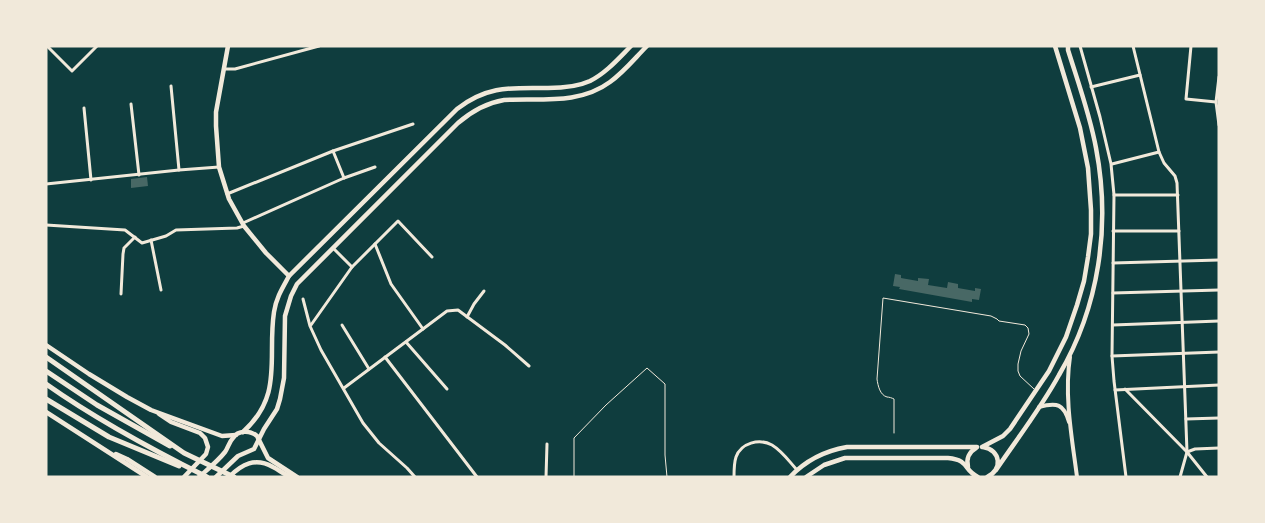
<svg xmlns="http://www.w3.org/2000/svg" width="1265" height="523" viewBox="0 0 1265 523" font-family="'IBM Plex Sans',sans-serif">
<rect width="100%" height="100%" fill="#0f3d3e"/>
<g fill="#486865">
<polygon points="147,177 148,186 131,188 131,179"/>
<polygon points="895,274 901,275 901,278 918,281 918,278 929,279 928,285 947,288 948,282 958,284 958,288 975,291 975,288 981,289 979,300 972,299 972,302 899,289 900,287 893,286"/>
</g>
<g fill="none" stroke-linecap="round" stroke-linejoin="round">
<g stroke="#f1e9da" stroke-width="1">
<path d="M894,433V399C892,398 889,397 887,397C880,395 878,386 877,379L883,298L991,316L997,319L999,321L1025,325L1028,328L1029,334L1021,351L1018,364V371L1020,376L1034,389"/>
<polyline points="574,477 574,438 606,405 647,368 665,384 665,455 667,477"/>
</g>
<g stroke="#f1e9da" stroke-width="3">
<polyline points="47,46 72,71 97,46"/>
<polyline points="1080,46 1100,117 1111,164 1114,195 1112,356 1114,381 1126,477"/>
<polyline points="1133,46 1159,152 1164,163 1175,176 1177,183 1187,452 1180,477"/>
<polyline points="1191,46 1186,99 1216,102"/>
<polyline points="224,69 235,69 319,46"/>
<polyline points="1219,77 1216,102 1219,125"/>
<polyline points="171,86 179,170"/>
<polyline points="1091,87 1140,75"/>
<polyline points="131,104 139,175"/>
<polyline points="84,108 91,180"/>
<polyline points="333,151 344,178"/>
<polyline points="1112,164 1159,152"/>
<polyline points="46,184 179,170 219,167"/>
<polyline points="227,194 333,151 413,124"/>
<polyline points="1114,195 1178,195"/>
<polyline points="243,223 344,178 375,167"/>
<polyline points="46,225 125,230 142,243 166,236 176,230 237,228 244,226"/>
<polyline points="1113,231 1179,231"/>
<polyline points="151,240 161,290"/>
<polyline points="375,244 391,284 423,329"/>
<polyline points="333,248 352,267"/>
<polyline points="1113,263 1219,260"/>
<polyline points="1113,293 1219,290"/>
<polyline points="121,294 123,254 124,248 135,237"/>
<polyline points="303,299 310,326 321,350 363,423 379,443 407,468 415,477"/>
<polyline points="467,317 474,304 484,291"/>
<polyline points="311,325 352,267 398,221 432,257"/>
<polyline points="342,325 369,369"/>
<polyline points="1113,325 1219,321"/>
<polyline points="406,342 447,389"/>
<polyline points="1112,356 1219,352"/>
<polyline points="385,357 477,477"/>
<polyline points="344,388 447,311 458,310 505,345 529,366"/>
<polyline points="1125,389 1187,452 1207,477"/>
<polyline points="1115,390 1219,385"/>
<polyline points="1186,419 1219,418"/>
<polyline points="1187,452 1195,449 1219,448"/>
<polyline points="546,477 547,444"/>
<path d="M734,477C734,470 734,463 736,457C741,443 759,438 772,445C782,451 789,461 797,470"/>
</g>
<g stroke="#f1e9da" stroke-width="4">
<path d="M1070,357C1064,396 1072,438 1077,477"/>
<path d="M1039,407C1057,402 1064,404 1069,422"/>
</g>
<g stroke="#f1e9da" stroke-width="4.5">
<polyline points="228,46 216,112 216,126 219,167 229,199 244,226 266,253 289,276"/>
<polyline points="46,345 89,374 127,397 151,410 222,436 236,435"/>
<polyline points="46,412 147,477"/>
<polyline points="159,414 171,422 200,433 205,438 208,447 206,454 184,477"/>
<path d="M243,432C284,395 267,358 274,312C276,298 283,287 289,276L457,109C488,85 512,88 548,88C562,88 577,87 590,81C606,73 618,59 631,46"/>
<polyline points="982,447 1003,436 1010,429 1049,371 1066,337 1077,305 1084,281 1088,257 1091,234 1091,210 1088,168 1080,128 1055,46"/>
<path d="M983,447C1001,450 1003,470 987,477"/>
<polyline points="116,454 127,459 155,477"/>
<path d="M968,467C966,459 969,452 976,448"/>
<path d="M996,470C1017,439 1041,408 1059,375C1099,307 1111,226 1096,148C1090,115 1078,82 1068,50V46"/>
<path d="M199,477C208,469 218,461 225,452C228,448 229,442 233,438C238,430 250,430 257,436L268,458L297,477"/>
<path d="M216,477L238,456L254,449L264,429L277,409L280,399L284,378L285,316L291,296L297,284L458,123C472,111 486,103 504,100C540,98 579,105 610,82C624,72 635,58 647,46"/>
<path d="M229,477C242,464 255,457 273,467C279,470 285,475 291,477"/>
<path d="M790,477C806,460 824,451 847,447H977"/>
<path d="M806,477L824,465L845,458H948C970,460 963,470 978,477"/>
</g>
<g stroke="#f1e9da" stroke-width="5">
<polyline points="46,357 184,453 234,477"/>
<polyline points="46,371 97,405 170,446"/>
<path d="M46,384C97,420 151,449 207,477"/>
<polyline points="46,399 109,437 179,466"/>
</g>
</g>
<rect width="1265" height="523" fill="none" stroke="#f1e9da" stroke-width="95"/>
</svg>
